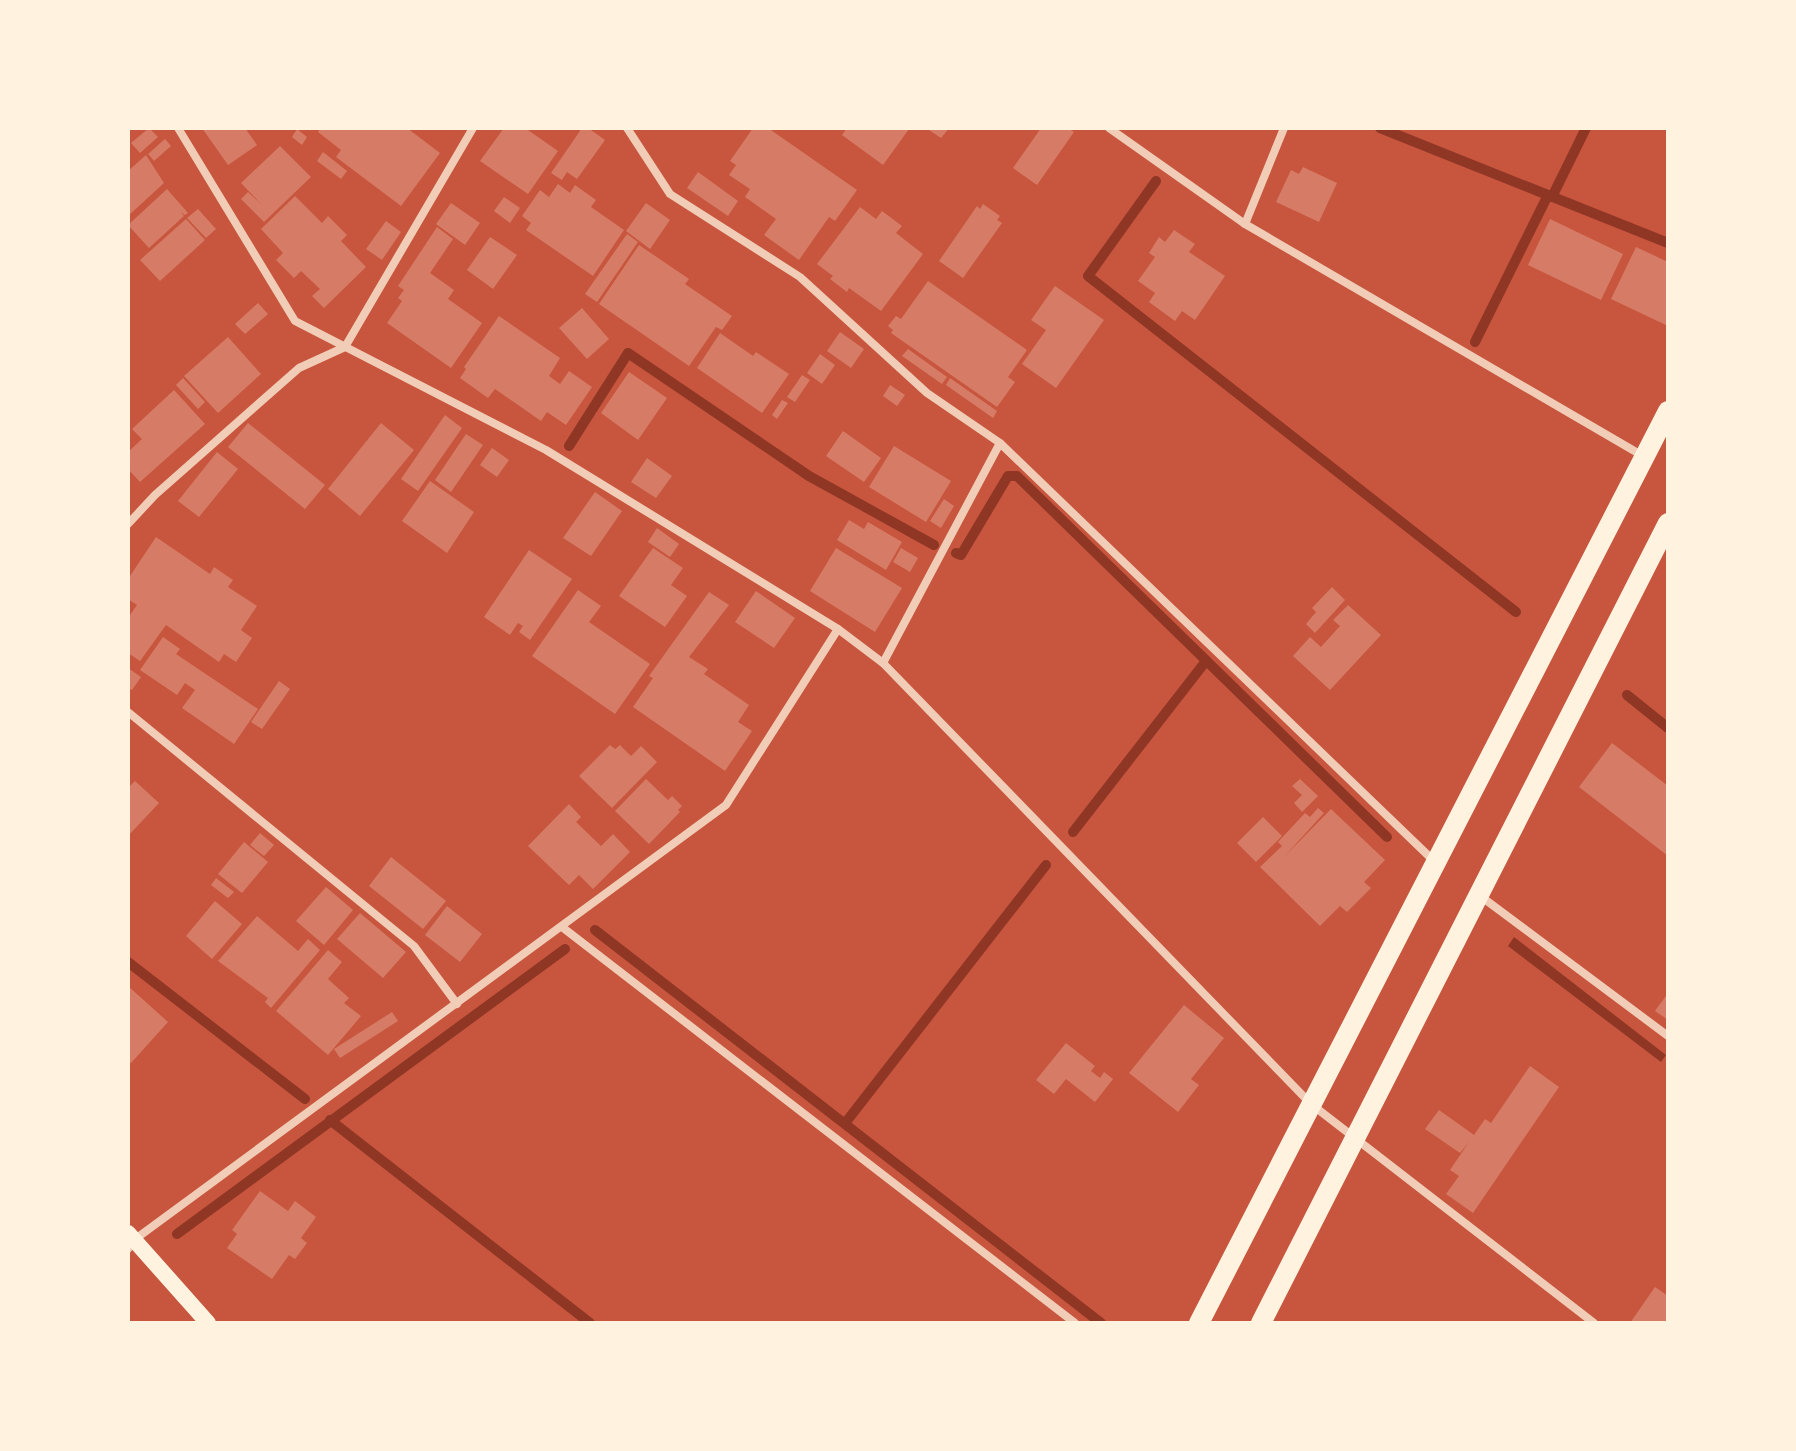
<svg xmlns="http://www.w3.org/2000/svg" width="1796" height="1451" viewBox="0 0 1796 1451" font-family="'Archivo Narrow',sans-serif">
<rect width="100%" height="100%" fill="#c8553d"/>
<polygon fill="#8f3625" points="1514,937 1666,1055 1661,1062 1508,946"/>
<g fill="none" stroke-linecap="round" stroke-linejoin="round">
<g stroke="#8f3625" stroke-width="10">
<polyline points="1380,128 1668,243"/>
<polyline points="1156,181 1088,276 1516,612"/>
<polyline points="1552,197 1586,128"/>
<polyline points="1475,342 1548,195"/>
<polyline points="569,446 628,353 809,476 934,545"/>
<polyline points="956,553 961,555 1008,476 1017,476 1387,837"/>
<polyline points="1627,695 1668,728"/>
<polyline points="1073,832 1206,661"/>
<polyline points="595,930 1101,1323"/>
<polyline points="128,962 305,1099"/>
<polyline points="330,1120 590,1323"/>
<polyline points="846,1122 1046,865"/>
<polyline points="177,1234 565,949"/>
</g>
</g>
<g fill="#d67c66">
<polygon points="149,128 158,137 140,153 131,143"/>
<polygon points="202,128 245,128 257,145 228,165"/>
<polygon points="321,128 407,128 440,153 401,206 336,157 341,150 318,132"/>
<polygon points="504,128 525,128 558,151 528,194 480,161"/>
<polygon points="582,128 588,128 605,140 577,179 567,172 562,180 551,173"/>
<polygon points="753,128 768,128 857,190 835,221 829,217 799,260 764,235 776,219 745,197 750,189 729,175 736,165 730,161"/>
<polygon points="847,128 908,128 909,129 883,165 842,135"/>
<polygon points="926,128 949,128 941,138"/>
<polygon points="1041,128 1068,128 1074,132 1037,185 1013,168"/>
<polygon points="297,129 307,137 302,145 292,137"/>
<polygon points="165,139 171,146 154,161 148,154"/>
<polygon points="280,146 311,177 264,222 241,199 248,192 262,205 241,183"/>
<polygon points="323,152 347,171 341,179 317,161"/>
<polygon points="146,155 164,183 128,216 128,171"/>
<polygon points="1303,167 1337,183 1319,222 1276,202 1291,170 1299,174"/>
<polygon points="698,172 738,201 728,216 687,188"/>
<polygon points="558,184 570,193 575,185 596,200 591,207 624,230 593,276 526,230 531,223 522,216 540,190 549,197"/>
<polygon points="167,189 188,213 185,215 181,212 184,216 149,248 128,225"/>
<polygon points="295,196 322,223 328,216 347,235 341,241 366,267 324,308 312,296 320,289 301,271 294,278 276,260 283,253 261,229"/>
<polygon points="504,197 520,208 510,223 494,211"/>
<polygon points="451,203 480,223 465,245 436,224"/>
<polygon points="646,203 670,220 650,249 626,231"/>
<polygon points="983,204 1000,216 997,220 1002,223 963,278 939,261 977,206 980,209"/>
<polygon points="860,207 876,219 882,211 902,226 896,233 923,254 881,311 849,288 847,292 830,279 833,276 817,264"/>
<polygon points="198,209 216,229 206,238 187,218"/>
<polygon points="186,219 205,240 160,281 140,260"/>
<polygon points="1550,219 1623,254 1601,300 1528,265"/>
<polygon points="386,221 401,232 382,260 366,249"/>
<polygon points="437,227 453,239 430,273 454,290 448,299 482,323 451,368 387,323 402,301 398,298 404,290 398,286"/>
<polygon points="1174,230 1195,244 1189,252 1225,276 1195,320 1182,311 1175,321 1149,302 1155,293 1138,281 1155,257 1149,253 1159,237 1165,242"/>
<polygon points="627,234 638,242 597,302 585,294"/>
<polygon points="490,237 517,255 493,289 467,270"/>
<polygon points="639,245 689,279 685,284 732,316 722,330 716,327 689,366 599,304"/>
<polygon points="1636,247 1668,262 1668,326 1611,299"/>
<polygon points="928,281 1027,350 1008,377 1015,382 997,407 891,333 893,330 888,326 896,316 901,319"/>
<polygon points="1055,286 1104,320 1056,388 1022,364 1046,330 1031,320"/>
<polygon points="258,303 268,314 245,334 235,324"/>
<polygon points="582,308 609,339 587,359 559,328"/>
<polygon points="499,316 560,358 549,376 560,384 569,371 592,387 566,425 547,412 541,421 495,389 488,398 460,378 466,369 464,367"/>
<polygon points="840,332 864,349 851,368 827,351"/>
<polygon points="720,333 753,356 756,352 789,374 762,413 697,368"/>
<polygon points="228,337 261,374 218,413 184,376"/>
<polygon points="908,349 947,377 942,384 902,356"/>
<polygon points="820,354 835,365 822,384 807,373"/>
<polygon points="629,372 667,398 638,440 601,413"/>
<polygon points="802,375 810,380 795,402 787,397"/>
<polygon points="183,378 205,402 198,409 176,385"/>
<polygon points="950,378 997,411 993,418 946,385"/>
<polygon points="890,385 905,395 897,406 883,396"/>
<polygon points="174,390 205,424 140,482 128,469 128,452 142,439 132,429"/>
<polygon points="782,400 788,403 777,419 772,415"/>
<polygon points="445,415 462,428 418,491 401,479"/>
<polygon points="248,423 325,485 305,509 228,447"/>
<polygon points="381,423 414,450 360,516 328,489"/>
<polygon points="843,431 881,458 864,482 826,456"/>
<polygon points="466,434 483,445 451,492 435,480"/>
<polygon points="894,446 951,481 926,522 869,487"/>
<polygon points="492,448 509,460 497,477 480,465"/>
<polygon points="217,452 238,469 199,517 178,501"/>
<polygon points="647,458 672,476 656,498 631,482"/>
<polygon points="430,481 474,512 447,553 402,521"/>
<polygon points="595,492 622,511 591,556 563,538"/>
<polygon points="944,499 954,506 941,528 930,521"/>
<polygon points="849,520 864,529 868,522 902,542 886,570 837,540"/>
<polygon points="657,528 679,544 670,557 648,542"/>
<polygon points="156,537 210,574 214,567 233,580 228,587 257,606 241,630 252,638 236,662 224,654 219,662 166,625 140,661 128,653 128,618 137,605 128,599 128,579"/>
<polygon points="653,548 683,568 671,585 687,596 665,627 619,596"/>
<polygon points="836,548 902,588 875,632 810,591"/>
<polygon points="901,548 918,558 910,572 893,562"/>
<polygon points="529,550 572,579 530,640 519,632 523,626 518,623 510,635 484,617"/>
<polygon points="1332,587 1345,600 1315,633 1306,624 1316,612 1312,608"/>
<polygon points="578,590 601,606 589,622 650,664 615,714 532,656"/>
<polygon points="756,591 795,618 774,648 735,622"/>
<polygon points="709,592 729,605 689,657 708,669 704,674 749,705 738,722 752,731 725,771 633,707 653,678 649,676"/>
<polygon points="1348,605 1381,635 1330,690 1293,656 1310,637 1321,647 1340,626 1333,620"/>
<polygon points="163,637 180,649 176,654 258,709 234,744 182,708 195,690 185,683 177,695 140,670"/>
<polygon points="128,668 141,677 132,690 128,688"/>
<polygon points="279,681 290,689 262,729 251,722"/>
<polygon points="1612,743 1668,786 1668,856 1579,787"/>
<polygon points="610,745 615,749 620,745 631,756 641,746 657,762 612,808 579,776"/>
<polygon points="646,779 668,800 672,796 682,806 678,810 680,812 649,844 615,811"/>
<polygon points="1300,779 1318,796 1302,812 1294,803 1302,795 1292,786"/>
<polygon points="135,781 159,803 128,836 128,788"/>
<polygon points="569,804 581,817 576,822 601,846 613,834 630,852 593,889 579,875 569,885 528,846"/>
<polygon points="1318,808 1324,813 1283,858 1331,809 1385,860 1364,882 1371,888 1347,912 1340,906 1320,926 1260,867 1282,846 1278,842 1305,813 1310,817"/>
<polygon points="1263,817 1282,836 1256,862 1237,843"/>
<polygon points="260,833 274,845 264,856 250,845"/>
<polygon points="244,842 268,862 242,893 218,874"/>
<polygon points="391,857 446,901 423,929 369,886"/>
<polygon points="216,878 234,892 228,898 211,885"/>
<polygon points="326,887 353,910 324,945 296,921"/>
<polygon points="215,901 242,924 212,959 186,936"/>
<polygon points="447,906 482,934 460,962 425,935"/>
<polygon points="360,913 406,952 383,978 337,939"/>
<polygon points="257,916 298,951 308,939 320,950 271,1008 265,1002 268,998 218,961"/>
<polygon points="328,950 342,962 328,979 349,998 344,1003 361,1016 328,1055 276,1011"/>
<polygon points="128,986 168,1022 131,1063 128,1061"/>
<polygon points="1668,993 1668,1020 1655,1011"/>
<polygon points="1184,1005 1224,1038 1191,1079 1199,1085 1178,1112 1129,1073"/>
<polygon points="392,1012 398,1021 340,1058 334,1049"/>
<polygon points="1066,1043 1095,1066 1091,1071 1100,1078 1104,1072 1113,1079 1095,1102 1066,1079 1054,1094 1036,1080"/>
<polygon points="1530,1066 1559,1087 1473,1213 1446,1194 1459,1176 1450,1170 1469,1142 1460,1153 1425,1129 1439,1110 1474,1135 1485,1119 1491,1123"/>
<polygon points="260,1191 288,1211 295,1201 316,1217 301,1238 307,1243 295,1259 289,1255 272,1279 227,1248 237,1234 232,1230"/>
<polygon points="1655,1287 1668,1296 1668,1323 1630,1323"/>
</g>
<g fill="none" stroke-linecap="round" stroke-linejoin="round">
<g stroke="#f1ccb7" stroke-width="8">
<polyline points="178,128 295,321 546,450 838,629 883,663 1311,1104 1594,1323"/>
<polyline points="627,128 670,194 800,277 927,393 1000,443 1435,862"/>
<polyline points="1109,128 1245,224 1643,456"/>
<polyline points="1245,224 1284,128"/>
<polyline points="128,524 155,495 299,368 345,347 473,128"/>
<polyline points="883,663 1000,443"/>
<polyline points="128,712 414,946 457,1004"/>
<polyline points="1479,895 1668,1036"/>
<polyline points="562,927 1075,1323"/>
<polyline points="128,1249 134,1240 726,805 838,629"/>
</g>
<polyline stroke="#fff3e0" stroke-width="16" points="128,1233 208,1323"/>
<g stroke="#fff3e0" stroke-width="20">
<polyline points="1199,1323 1668,411"/>
<polyline points="1261,1323 1668,523"/>
</g>
</g>
<rect width="1796" height="1451" fill="none" stroke="#fff3e0" stroke-width="260"/>
</svg>
